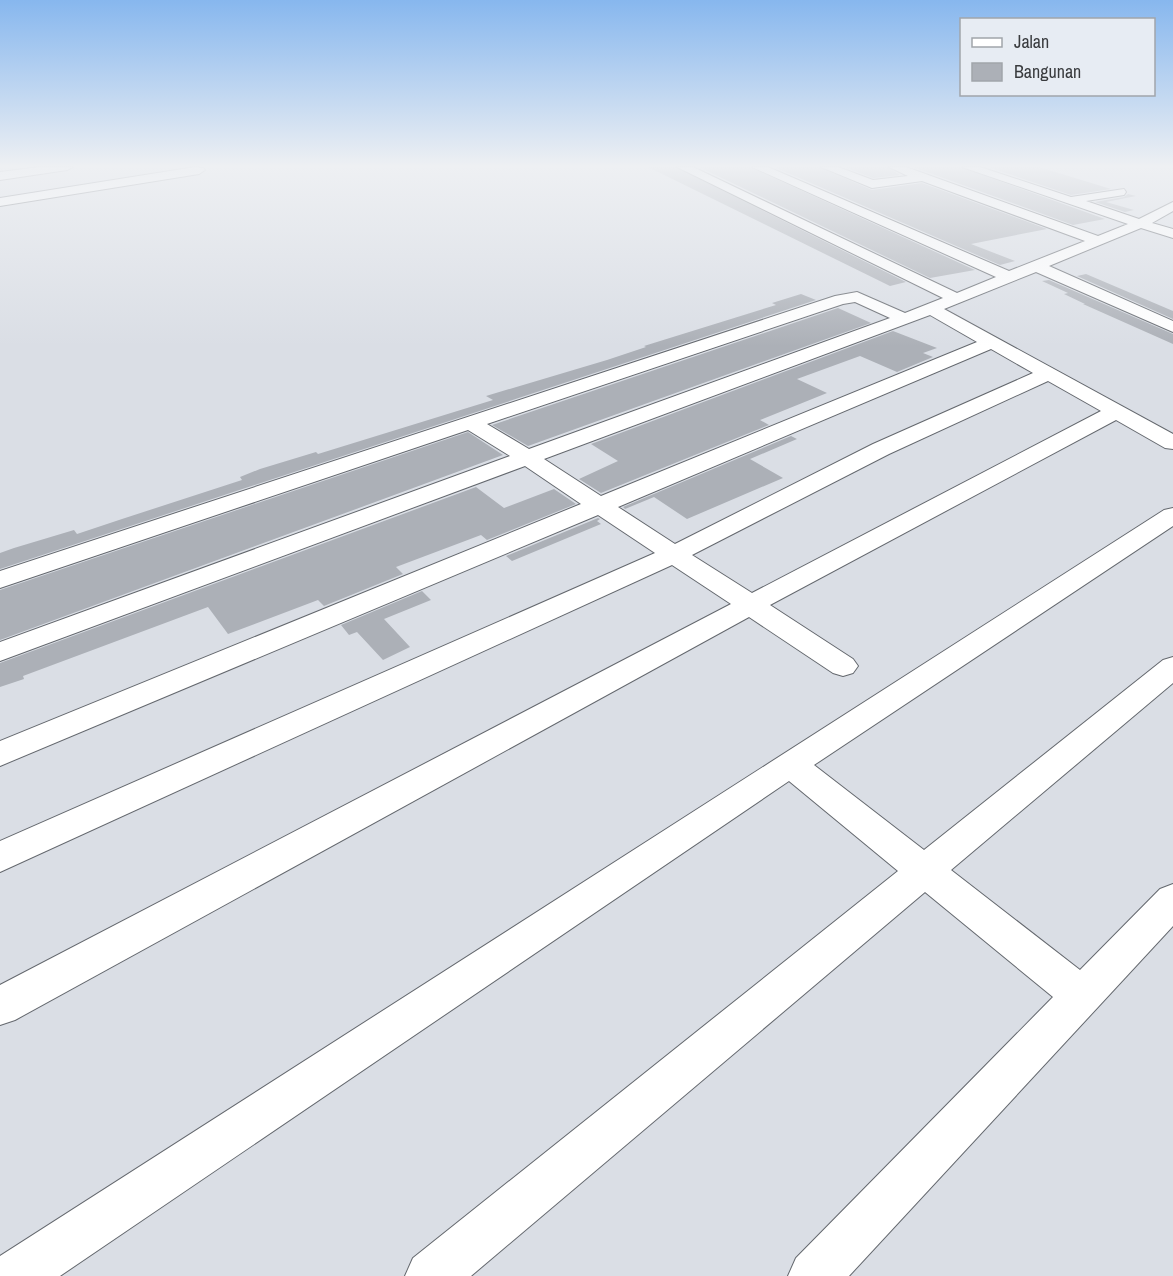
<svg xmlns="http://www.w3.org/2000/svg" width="1173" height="1276" viewBox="0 0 1173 1276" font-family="'Archivo Narrow',sans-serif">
<rect width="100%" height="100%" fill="#dadee5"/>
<g fill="#acb0b7">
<polygon points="648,167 675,167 906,282 890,286"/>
<polygon points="699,167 750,167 975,270 930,278"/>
<polygon points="774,167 819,167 872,190 922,183 1047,229 971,244 1015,261 1000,265"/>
<polygon points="845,167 887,167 900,175 873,178"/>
<polygon points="913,167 960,167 1105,219 1073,225"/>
<polygon points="988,167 1039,167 1111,189 1071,195"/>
<polygon points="1128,194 1136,196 1106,202 1134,210 1125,212 1095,202 1124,197"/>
<polygon points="1086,274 1173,311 1173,319 1077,276"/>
<polygon points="1049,280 1173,334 1173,344 1083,304 1085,304 1064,294 1068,293 1042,281"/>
<polygon points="801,294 816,300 0,569 0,553 14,548 74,530 77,534 122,519 242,480 240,477 260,469 316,452 318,454 493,400 486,396 607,360 646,347 644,346 776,305 772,303"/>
<polygon points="838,308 871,323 528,446 492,425"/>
<polygon points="893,331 937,348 923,353 933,357 897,372 860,356 797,379 827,393 760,420 769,425 601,493 579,479 618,461 591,444"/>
<polygon points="468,432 503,455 0,640 0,590"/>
<polygon points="791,436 797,439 750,459 783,478 743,495 687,519 654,497 625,509 623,507"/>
<polygon points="476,487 504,508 554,489 576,504 487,540 481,535 396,567 403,574 324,606 318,600 228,634 208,607 23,676 24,679 0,687 0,663"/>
<polygon points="598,518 600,519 597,521 601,524 512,561 506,556"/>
<polygon points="422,591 431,600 384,619 410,647 383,660 357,632 349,635 341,625"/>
</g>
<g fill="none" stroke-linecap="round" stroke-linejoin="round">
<defs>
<g id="minor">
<polygon points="40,167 73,167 67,170 0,180 0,172"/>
<polygon points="195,167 203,168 205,170 199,174 0,206 0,198"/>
<path d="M677,167H693L957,293L996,277L752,167H768L1009,271L1085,241L922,181L872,188L821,167H838L873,180L908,176L889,167H906L1098,236L1128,224L962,167H980L1071,197L1124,189L1126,192L1124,195L1086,201L1139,219L1173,202V211L1152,223L1173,229V238L1141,228L1049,266L1173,321V332L1036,272L944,309L1173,434V449L1165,448L1116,420L770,605L853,659L858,666L853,673L843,676L833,673L749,617L15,1020L0,1025V985L731,604L672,565L0,872V841L655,553L598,515L0,766V741L581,504L525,466L0,661V642L510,456L468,430L0,588V571L835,296L857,292L905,313L943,298ZM855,302L890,318L529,449L487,424L843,304ZM930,315L977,342L601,496L544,459ZM991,349L1033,373L873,444L675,544L618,507ZM1048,381L1101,411L752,593L692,555L889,454Z"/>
<polygon points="1173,508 1173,526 814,765 924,850 1163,660 1173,657 1173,683 951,870 1080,970 1160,889 1173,884 1173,926 849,1276 788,1276 796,1258 1053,997 925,892 471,1276 405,1276 413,1258 898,871 789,781 60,1276 0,1276 0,1256 1164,510"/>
</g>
</defs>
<use href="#minor" stroke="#64686e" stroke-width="2"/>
<use href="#minor" fill="#fff" fill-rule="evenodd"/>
</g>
<linearGradient id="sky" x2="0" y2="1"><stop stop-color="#87b7ee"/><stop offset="0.48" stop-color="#eef0f3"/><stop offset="1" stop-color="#eef0f3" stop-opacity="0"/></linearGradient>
<rect width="1173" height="346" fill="url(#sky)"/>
<rect x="960" y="18" width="195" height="78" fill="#e7ecf3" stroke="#a1a5ab" stroke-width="1.5"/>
<rect x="972" y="38" width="30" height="9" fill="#ffffff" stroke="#a1a5ab" stroke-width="1.5"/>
<text x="1014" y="48" font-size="18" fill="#393b3e">Jalan</text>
<rect x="972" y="63" width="30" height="18" fill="#acb0b7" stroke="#a1a5ab" stroke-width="1.5"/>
<text x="1014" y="78" font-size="18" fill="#393b3e">Bangunan</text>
</svg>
